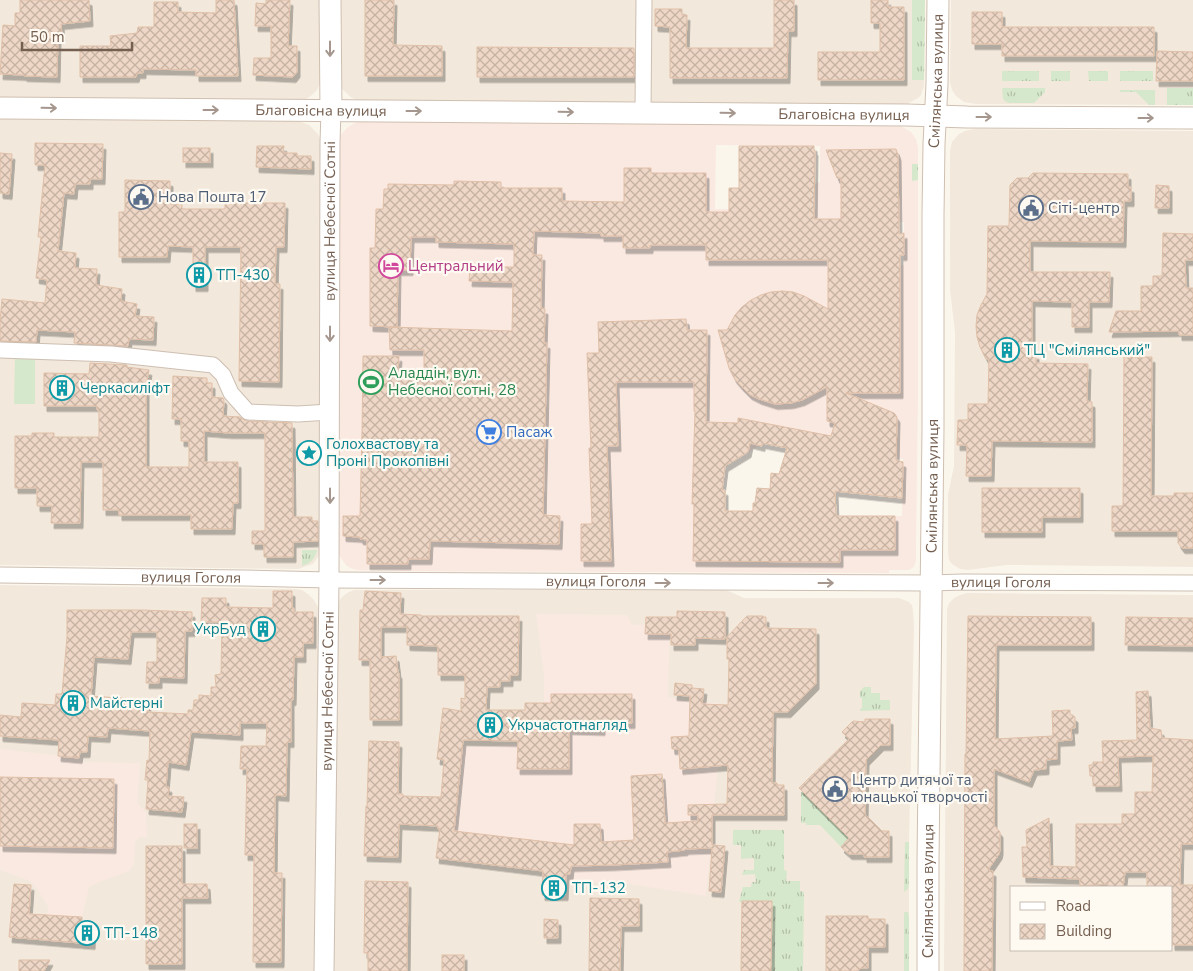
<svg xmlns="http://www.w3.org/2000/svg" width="1193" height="971" viewBox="0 0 1193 971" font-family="'Nunito Sans',sans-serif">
<defs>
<pattern id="grass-tufts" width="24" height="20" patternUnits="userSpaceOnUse" patternTransform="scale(1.25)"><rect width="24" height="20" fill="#d6e8cb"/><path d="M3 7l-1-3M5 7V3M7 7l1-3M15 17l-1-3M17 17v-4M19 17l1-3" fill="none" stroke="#b2bfa7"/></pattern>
<pattern id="building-cross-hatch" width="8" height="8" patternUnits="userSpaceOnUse" patternTransform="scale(1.25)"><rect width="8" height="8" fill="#eed7c6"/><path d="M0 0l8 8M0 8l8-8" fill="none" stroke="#c5b2a3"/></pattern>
<filter id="shadow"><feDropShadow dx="3" dy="5.5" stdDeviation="0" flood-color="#0004"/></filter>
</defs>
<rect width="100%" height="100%" fill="#fbf6ec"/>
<g fill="#f2e8db" fill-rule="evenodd">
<polygon points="0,0 321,0 321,81 317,90 312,95 306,99 299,100 0,98"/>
<polygon points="338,0 925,0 924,86 921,95 918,98 907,104 901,104 361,101 352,98 344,91 340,86"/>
<polygon points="951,0 1193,0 1193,105 976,104 964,102 956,96 952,90 950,82"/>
<polygon points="0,119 298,121 309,125 318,134 321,141 320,551 318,557 313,564 298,569 0,565"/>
<polygon points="974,129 1193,131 1193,567 1007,565 968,570 960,569 952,564 949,560 948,551 948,495 954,466 955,332 950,290 950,151 952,142 959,134 965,131"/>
<polygon points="0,585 294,589 302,590 308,594 314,600 318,607 320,617 316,971 0,971"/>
<polygon points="354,590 726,590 744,598 899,598 909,602 912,605 913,611 914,626 909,842 909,971 332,971 338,603 341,598 347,593"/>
<path d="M967,593L1193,595V971H944L947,609L949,603L954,598L960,595ZM1012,887H1172V950H1012Z"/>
</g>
<g fill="#fae9e1" fill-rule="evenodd">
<path d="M361,121L899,125L911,132L916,139L918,148V394L916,549V561L914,567L909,570H889V573L402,571L357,570L350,568L346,565L338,554L339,137L348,127L357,122ZM716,145L820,146V182L816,183V209H715ZM904,222V265H826L825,223ZM762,443L903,459L902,516H842L841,549L704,504L706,459H737L760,445L762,446Z"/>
<polygon points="536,614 627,615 632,625 645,625 646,617 670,618 668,697 690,702 719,703 721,745 715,794 713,826 706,896 623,883 543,881 543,871 436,858 440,834 438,829 443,770 462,744 463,746 471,746 536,743 544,716 544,676"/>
<polygon points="0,749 79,758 81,758 82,762 140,763 137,803 146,812 147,837 140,837 135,842 134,864 129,871 99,882 89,887 82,917 81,943 46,942 48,907 36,887 30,881 0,870"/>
</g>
<g fill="url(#grass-tufts)">
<polygon points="912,0 925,0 924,80 912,80"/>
<rect x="1002" y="71" width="37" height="10"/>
<rect x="1051" y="71" width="19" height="10"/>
<polygon points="1088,71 1108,71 1108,81 1089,81"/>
<rect x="1120" y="71" width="33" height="10"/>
<polygon points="1002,88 1045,88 1045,92 1034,103 1009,103 1006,102 1003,99"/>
<rect x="1167" y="88" width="26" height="17"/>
<polygon points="1120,90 1155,90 1155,105 1149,105 1136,92 1120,92"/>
<polygon points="912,164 918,164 918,180 912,181"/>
<path d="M302,550H317C315,559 311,563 302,566Z"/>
<polygon points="864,687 871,687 871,693 880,693 880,700 890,700 890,710 860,711 860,709 862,708 862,698 860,698 860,691"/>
<polygon points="801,792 805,792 849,838 841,847 820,825 806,825 806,823 801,823"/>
<polygon points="733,830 784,830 784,870 787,871 786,881 800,881 800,891 804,892 803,971 771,971 771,901 743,901 742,902 739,902 743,887 751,887 752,882 756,882 755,874 742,875 744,870 754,870 754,858 741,859 741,845 733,845"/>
<polygon points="905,842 909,842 909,882 908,889 904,892"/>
<polygon points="904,912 908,912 909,917 909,971 904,971"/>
</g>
<polygon fill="#d6e8cb" points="16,357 35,358 35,404 14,404 15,360"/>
<g fill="url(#building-cross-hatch)" stroke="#e0bfa7" fill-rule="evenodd" filter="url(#shadow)">
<polygon points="20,0 89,0 90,21 61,24 62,36 58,36 57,77 24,76 24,75 0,74 3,25 15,26 15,13 20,13"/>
<polygon points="216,0 234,0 238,76 196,76 196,70 143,69 143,73 137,73 136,77 80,77 80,46 111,46 110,36 137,33 138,27 154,27 154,2 178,2 178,12 216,13"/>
<polygon points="266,0 290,0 288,46 297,46 297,72 293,77 253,75 254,58 271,58 271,26 255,26 256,3 266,4"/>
<polygon points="365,0 394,0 393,45 442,46 442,76 365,76"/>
<polygon points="774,0 794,0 794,31 788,31 787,78 670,78 670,27 655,26 655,9 682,9 682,15 687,15 686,48 774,48"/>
<polygon points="871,0 888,0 888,7 904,7 904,80 818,80 818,52 880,52 880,23 871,23"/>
<polygon points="972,12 1002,12 1002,27 1154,27 1154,56 1002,56 1002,44 972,44"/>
<polygon points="477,47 634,48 634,77 477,77"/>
<polygon points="1157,51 1193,52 1193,81 1156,81"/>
<polygon points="35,143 103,144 102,179 90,179 90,184 75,184 74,194 64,193 58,251 76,253 75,268 97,269 96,285 122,289 121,301 137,304 135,316 154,317 153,340 129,339 128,346 74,343 75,332 37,330 36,342 0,341 0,321 2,299 45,303 47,280 36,278 41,237 38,237 45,165 35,165"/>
<polygon points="257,146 284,146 283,153 297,153 297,156 311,156 311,169 256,167"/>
<path d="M739,146H814V150H815L814,219H841V178H837L826,150L896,149L898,155L899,234L904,233V255H900V393H846L894,413L897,417L896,460L903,462L902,498L835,491L836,516H895V550H840V562L693,561L694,504H692L695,411H694V382H616L618,446H607L611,561H581V524H592L589,448H591L587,353H599L598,322L686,319L687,330H707L706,422L738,423V418L831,436L835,423L827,421V387L802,400L791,403L775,404L759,399L749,394L741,386L734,378L729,368L718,330H727L735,315L742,307L751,300L761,295L771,292L782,291L793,292L804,296L828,309V260H706V245H650V248H623V236H601V233L534,231L533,255H542L541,308L545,309L544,343H547L543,515L560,516L559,544L430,541L429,559H408V564H367V540L360,539V537L343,536V516H360L362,432L363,356H399L398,373H424V350H390L389,327L512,331L513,282L469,281L470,267H514V244L436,242V237H411L410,270H398L397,327L370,326V248H375L376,209H383L384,189H388V184L454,185V181L501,182V188H562V201L624,202V168H651V173H706V212H729V188H739ZM750,443L762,446V443L787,448L779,474L771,473L770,489L757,488L755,503H753V511H725V490H722L725,466L748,452Z"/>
<rect x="183" y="148" width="27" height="14"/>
<polygon points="0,153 12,154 9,194 0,193"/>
<polygon points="1033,173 1128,174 1128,187 1131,187 1131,201 1124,201 1123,242 1030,241 1030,272 1110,272 1109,302 1089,302 1089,327 1072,327 1072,302 1032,301 1032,354 1036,354 1036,363 1088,364 1087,401 1092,402 1092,442 992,441 991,476 966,476 967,445 957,445 958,420 968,420 968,404 988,404 989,359 986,359 980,347 977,337 976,326 977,315 981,305 987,294 988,226 1009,226 1010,185 1017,178 1028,178"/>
<polygon points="125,180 170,181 170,204 182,204 182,209 225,209 225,203 285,203 284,247 276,247 275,284 280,284 279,382 239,381 241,247 205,247 205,286 193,286 193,247 168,246 167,257 119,257 119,212 125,212"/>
<polygon points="1156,185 1169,186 1169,208 1155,208"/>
<polygon points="1163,233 1193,234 1193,260 1185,260 1186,288 1193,288 1193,335 1179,335 1179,331 1109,332 1116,311 1141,311 1141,286 1153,286 1153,276 1162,276"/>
<polygon points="1124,357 1152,357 1151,496 1174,496 1174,493 1193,493 1193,548 1182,548 1178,543 1178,531 1112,531 1112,506 1123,506"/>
<polygon points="90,363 127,365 127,367 149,370 146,387 146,467 189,467 189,441 181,441 181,419 172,419 173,376 207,378 207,383 212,383 212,397 223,398 224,400 223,416 240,417 244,420 248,421 292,423 293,517 312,517 312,521 318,521 318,541 293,542 293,557 264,557 264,544 252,544 252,531 265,531 265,433 229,433 204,431 204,462 238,462 238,503 233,503 232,529 191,529 191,515 119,515 119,510 103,510 103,462 81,462 80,523 51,523 52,506 37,506 37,488 15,488 15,436 32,436 32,433 54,433 54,437 99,437 99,410 97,410 97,406 44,406 44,373 89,374"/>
<polygon points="982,488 1080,488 1080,517 1042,517 1042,532 982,532"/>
<polygon points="273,591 292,591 292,608 294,608 294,612 313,612 313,643 303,643 303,657 294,657 293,700 291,700 291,742 287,742 286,796 275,795 274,873 282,873 281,962 253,962 254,855 245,855 247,769 240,769 241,746 266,746 267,723 240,723 240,735 191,732 186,765 168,762 166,787 169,787 168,796 184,797 182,812 146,809 148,780 145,780 147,760 149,761 150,731 108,728 107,737 88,736 87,752 80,752 79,758 58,756 59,740 0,736 0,715 21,717 22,703 55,705 56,694 62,694 67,637 67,610 142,610 192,612 192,631 185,631 184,678 159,677 159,683 146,683 147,662 157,662 157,632 131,632 128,659 94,657 91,696 148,700 148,712 188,714 188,710 193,710 194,700 199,700 199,695 211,696 211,687 216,687 215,675 221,674 222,622 201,622 202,598 226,598 226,607 273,608"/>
<polygon points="365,591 401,593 400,614 421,615 421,616 519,616 518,675 510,675 510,681 500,681 500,687 487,687 486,710 525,710 525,703 551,703 551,694 632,694 632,723 602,723 602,730 569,729 569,769 517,769 518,741 463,740 454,831 574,845 574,824 600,824 601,842 634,840 631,776 662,774 665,823 698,821 698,815 688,815 688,805 727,804 728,765 680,769 679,749 672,749 671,737 689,736 690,696 674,695 675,683 692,685 692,688 704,689 702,704 728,705 729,659 727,659 727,637 747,616 763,616 763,617 766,617 766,628 816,629 816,684 788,712 773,712 772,783 777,783 777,785 784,785 784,815 712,815 712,845 725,846 721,892 709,891 712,848 685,849 685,850 667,852 668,862 613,865 571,866 570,874 566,874 565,895 542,895 543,871 436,858 440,829 438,829 438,826 399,824 398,857 364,856 366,806 367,806 369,741 399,742 398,794 403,794 403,796 441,797 444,760 437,759 443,708 461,711 461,698 465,699 465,675 438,675 438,646 407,645 407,627 381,627 381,657 396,656 398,673 399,673 399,720 370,720 370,660 359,660 360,610 363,610"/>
<polygon points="677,611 725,612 725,639 695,638 695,645 671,645 671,634 645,634 646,617 677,617"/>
<polygon points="968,616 1091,617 1091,645 996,645 995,739 1053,736 1052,711 1070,710 1070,714 1075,717 1075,728 1071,728 1072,740 1057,741 1057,759 1046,760 1046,769 1034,770 1029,782 994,769 994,825 1000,832 1000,850 999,854 988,870 993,871 992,971 964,971 965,754 966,754"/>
<polygon points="1126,617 1193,618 1193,646 1125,645"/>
<polygon points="1148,691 1150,728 1161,730 1162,738 1193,740 1193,844 1181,844 1180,885 1193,885 1193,945 1172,945 1172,887 1147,887 1147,872 1125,872 1123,887 1108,887 1108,884 1080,886 1080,879 1023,877 1022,847 1027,847 1026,830 1049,818 1050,866 1076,867 1076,824 1122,824 1122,814 1135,814 1135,792 1152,792 1153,756 1118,757 1119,786 1093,786 1093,776 1090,776 1089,765 1093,765 1093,762 1103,762 1102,741 1137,740 1136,692"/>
<polygon points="865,719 890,719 890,745 881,745 866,760 865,814 882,831 889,831 889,857 864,857 864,854 849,854 841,847 849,838 799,788 849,739 842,732 853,721 865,722"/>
<polygon points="0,777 114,779 113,848 0,846"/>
<rect x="184" y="824" width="13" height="24"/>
<polygon points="146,846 182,846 182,884 207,884 208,898 182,898 182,964 146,964"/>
<polygon points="365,881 408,882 407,971 368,971 368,953 364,953"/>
<polygon points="14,884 31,885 29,914 82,917 82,922 93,922 92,944 9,937"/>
<polygon points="590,898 639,899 639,926 621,926 620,971 589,971"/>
<polygon points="742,901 772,901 771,971 741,971"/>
<polygon points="826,916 868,916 868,919 885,919 885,947 868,947 868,968 861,968 857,971 826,971"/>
<polygon points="544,919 558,920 558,938 544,938"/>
<rect x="442" y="955" width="22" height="16"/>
<polygon points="19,960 50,960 44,971 19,971"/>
</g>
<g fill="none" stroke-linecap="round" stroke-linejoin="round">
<defs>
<g id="minor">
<polyline points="643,112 644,0"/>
<polyline points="0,350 111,354 213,365 223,375 231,393 248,412 298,414 330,412"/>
<path id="s1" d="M0,575L243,578L329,580L931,583L962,582L1193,583"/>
</g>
<g id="tertiary">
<path id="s2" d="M324,971L329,580L330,143L331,110"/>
</g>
<g id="secondary">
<polyline points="330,0 331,110"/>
<path id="s3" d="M0,108L907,115L967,117L1193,118"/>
<path id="s4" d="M928,971V862L933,428V215L934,144L937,84L938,0"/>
</g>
</defs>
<use href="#minor" stroke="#cdbfb2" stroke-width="17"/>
<use href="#tertiary" stroke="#cdbfb2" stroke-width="21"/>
<use href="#secondary" stroke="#cfbfb0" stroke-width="23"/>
<use href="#minor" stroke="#fff" stroke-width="15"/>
<use href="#tertiary" stroke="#fff" stroke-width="19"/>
<use href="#secondary" stroke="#fff" stroke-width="21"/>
</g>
<defs><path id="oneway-shaft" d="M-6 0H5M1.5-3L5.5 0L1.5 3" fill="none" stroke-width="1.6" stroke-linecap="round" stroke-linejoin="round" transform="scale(1.25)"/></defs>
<g stroke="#a5978d">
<use href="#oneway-shaft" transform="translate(330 49) rotate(90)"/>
<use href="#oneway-shaft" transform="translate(49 108) rotate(1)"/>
<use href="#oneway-shaft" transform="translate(211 110)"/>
<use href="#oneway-shaft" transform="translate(414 111)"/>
<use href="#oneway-shaft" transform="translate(566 112) rotate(1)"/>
<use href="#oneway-shaft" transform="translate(728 113) rotate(1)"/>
<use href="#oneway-shaft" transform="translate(984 117)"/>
<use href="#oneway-shaft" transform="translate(1146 118)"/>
<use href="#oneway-shaft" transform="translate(330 334) rotate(90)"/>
<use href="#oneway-shaft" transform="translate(330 496) rotate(90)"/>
<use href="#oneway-shaft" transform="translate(378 580)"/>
<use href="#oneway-shaft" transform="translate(663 583)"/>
<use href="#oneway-shaft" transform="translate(826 583)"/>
</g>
<defs>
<symbol id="civic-ring" viewBox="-11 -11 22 22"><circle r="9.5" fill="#fefaf2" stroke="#5c6f8a" stroke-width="1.5"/><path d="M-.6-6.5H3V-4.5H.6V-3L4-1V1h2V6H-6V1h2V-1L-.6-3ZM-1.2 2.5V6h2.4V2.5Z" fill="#5c6f8a"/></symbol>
<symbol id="hotel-ring" viewBox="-11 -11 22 22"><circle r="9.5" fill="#fefaf2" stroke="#d1479c" stroke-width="1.5"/><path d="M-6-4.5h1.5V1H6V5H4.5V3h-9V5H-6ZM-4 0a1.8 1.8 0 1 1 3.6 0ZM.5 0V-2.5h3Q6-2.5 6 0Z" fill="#d1479c"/></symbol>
<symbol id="building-ring" viewBox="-11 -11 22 22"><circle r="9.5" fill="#fefaf2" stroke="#0f9aa8" stroke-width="1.5"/><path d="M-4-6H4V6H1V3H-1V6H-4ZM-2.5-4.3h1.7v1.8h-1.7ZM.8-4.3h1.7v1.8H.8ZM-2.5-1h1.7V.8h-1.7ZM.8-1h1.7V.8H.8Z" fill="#0f9aa8"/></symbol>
<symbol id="stadium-ring" viewBox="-11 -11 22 22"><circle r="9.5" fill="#fefaf2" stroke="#2e9e5b" stroke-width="1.5"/><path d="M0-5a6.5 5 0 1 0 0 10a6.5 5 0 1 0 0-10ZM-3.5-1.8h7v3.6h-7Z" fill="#2e9e5b"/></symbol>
<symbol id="supermarket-ring" viewBox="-11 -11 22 22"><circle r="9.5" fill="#fefaf2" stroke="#3f7fe0" stroke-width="1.5"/><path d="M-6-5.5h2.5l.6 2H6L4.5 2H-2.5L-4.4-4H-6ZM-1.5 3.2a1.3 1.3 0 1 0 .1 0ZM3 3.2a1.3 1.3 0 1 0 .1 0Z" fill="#3f7fe0"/></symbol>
<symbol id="sight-ring" viewBox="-11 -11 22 22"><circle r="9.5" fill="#fefaf2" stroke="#0f9aa8" stroke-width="1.5"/><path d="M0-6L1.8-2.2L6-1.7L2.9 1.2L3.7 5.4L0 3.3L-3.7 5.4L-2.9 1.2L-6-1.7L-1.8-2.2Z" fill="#0f9aa8"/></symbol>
</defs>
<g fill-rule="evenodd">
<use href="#civic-ring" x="127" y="183" width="28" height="28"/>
<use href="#civic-ring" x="1017" y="194" width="28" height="28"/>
<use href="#hotel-ring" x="377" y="252" width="28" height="28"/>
<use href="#building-ring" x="185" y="261" width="28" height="28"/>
<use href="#building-ring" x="993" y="336" width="28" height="28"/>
<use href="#stadium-ring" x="357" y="368" width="28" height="28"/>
<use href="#building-ring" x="48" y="374" width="28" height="28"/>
<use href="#supermarket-ring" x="475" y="418" width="28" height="28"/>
<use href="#sight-ring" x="295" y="439" width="28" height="28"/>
<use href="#building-ring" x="249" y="615" width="28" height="28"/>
<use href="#building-ring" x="59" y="689" width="28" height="28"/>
<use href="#building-ring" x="476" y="711" width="28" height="28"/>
<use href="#civic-ring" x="821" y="775" width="28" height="28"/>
<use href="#building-ring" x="540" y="874" width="28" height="28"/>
<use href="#building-ring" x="73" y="919" width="28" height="28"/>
</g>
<g text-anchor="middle" stroke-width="4.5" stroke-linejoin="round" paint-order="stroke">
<g font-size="15" fill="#755f50" stroke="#fefaf2">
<text dy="5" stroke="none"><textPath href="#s4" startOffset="890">Смілянська вулиця</textPath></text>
<text dy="5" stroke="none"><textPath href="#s3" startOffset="321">Благовісна вулиця</textPath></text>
<text dy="5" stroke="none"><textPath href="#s3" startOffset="844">Благовісна вулиця</textPath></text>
<text dy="5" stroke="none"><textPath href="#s2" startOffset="750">вулиця Небесної Сотні</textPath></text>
<text dy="5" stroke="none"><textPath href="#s4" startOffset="485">Смілянська вулиця</textPath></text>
<text dy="5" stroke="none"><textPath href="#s1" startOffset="191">вулиця Гоголя</textPath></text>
<text dy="5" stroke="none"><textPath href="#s1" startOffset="596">вулиця Гоголя</textPath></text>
<text dy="5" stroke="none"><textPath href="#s1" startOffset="1001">вулиця Гоголя</textPath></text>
<text dy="5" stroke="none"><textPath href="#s2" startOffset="280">вулиця Небесної Сотні</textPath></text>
<text dy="5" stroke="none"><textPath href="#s4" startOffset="80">Смілянська вулиця</textPath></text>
</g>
<g font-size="15" fill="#4e5e75" stroke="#fefaf2" text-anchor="start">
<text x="158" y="202">Нова Пошта 17</text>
<text x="1048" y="213">Сіті-центр</text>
<text x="852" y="785">Центр дитячої та<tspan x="852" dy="17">юнацької творчості</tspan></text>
</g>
<g font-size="15" fill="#b23c85" stroke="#fefaf2" text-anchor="start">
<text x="408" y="271">Центральний</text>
</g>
<g font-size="15" fill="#0d838f" stroke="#fefaf2" text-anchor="start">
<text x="216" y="280">ТП-430</text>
<text x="1024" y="355">ТЦ "Смілянський"</text>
<text x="80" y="393">Черкасиліфт</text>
<text x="326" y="449">Голохвастову та<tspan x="326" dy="17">Проні Прокопівні</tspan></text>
<text x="246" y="634" text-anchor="end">УкрБуд</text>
<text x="90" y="708">Майстерні</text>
<text x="508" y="730">Укрчастотнагляд</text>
<text x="572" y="893">ТП-132</text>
<text x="104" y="938">ТП-148</text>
</g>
<g font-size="15" fill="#27864d" stroke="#fefaf2" text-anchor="start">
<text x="388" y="378">Аладдін, вул.<tspan x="388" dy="17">Небесної сотні, 28</tspan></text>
</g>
<g font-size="15" fill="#366cbe" stroke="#fefaf2" text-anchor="start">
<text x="506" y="437">Пасаж</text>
</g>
</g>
<rect x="1010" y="886" width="162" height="65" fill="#fefaf2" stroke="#c7bcb1"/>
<rect x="1020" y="902" width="25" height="8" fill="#ffffff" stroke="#c7bcb1"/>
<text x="1056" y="911" font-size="15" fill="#755f50">Road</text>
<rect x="1020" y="924" width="25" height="15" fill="url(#building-cross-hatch)" stroke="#c7bcb1"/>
<text x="1056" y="936" font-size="15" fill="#755f50">Building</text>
<path d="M22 42v8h110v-8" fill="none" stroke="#755f50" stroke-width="2.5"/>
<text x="30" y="42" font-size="15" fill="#755f50" stroke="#fefaf2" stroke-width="4" paint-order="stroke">50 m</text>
</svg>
